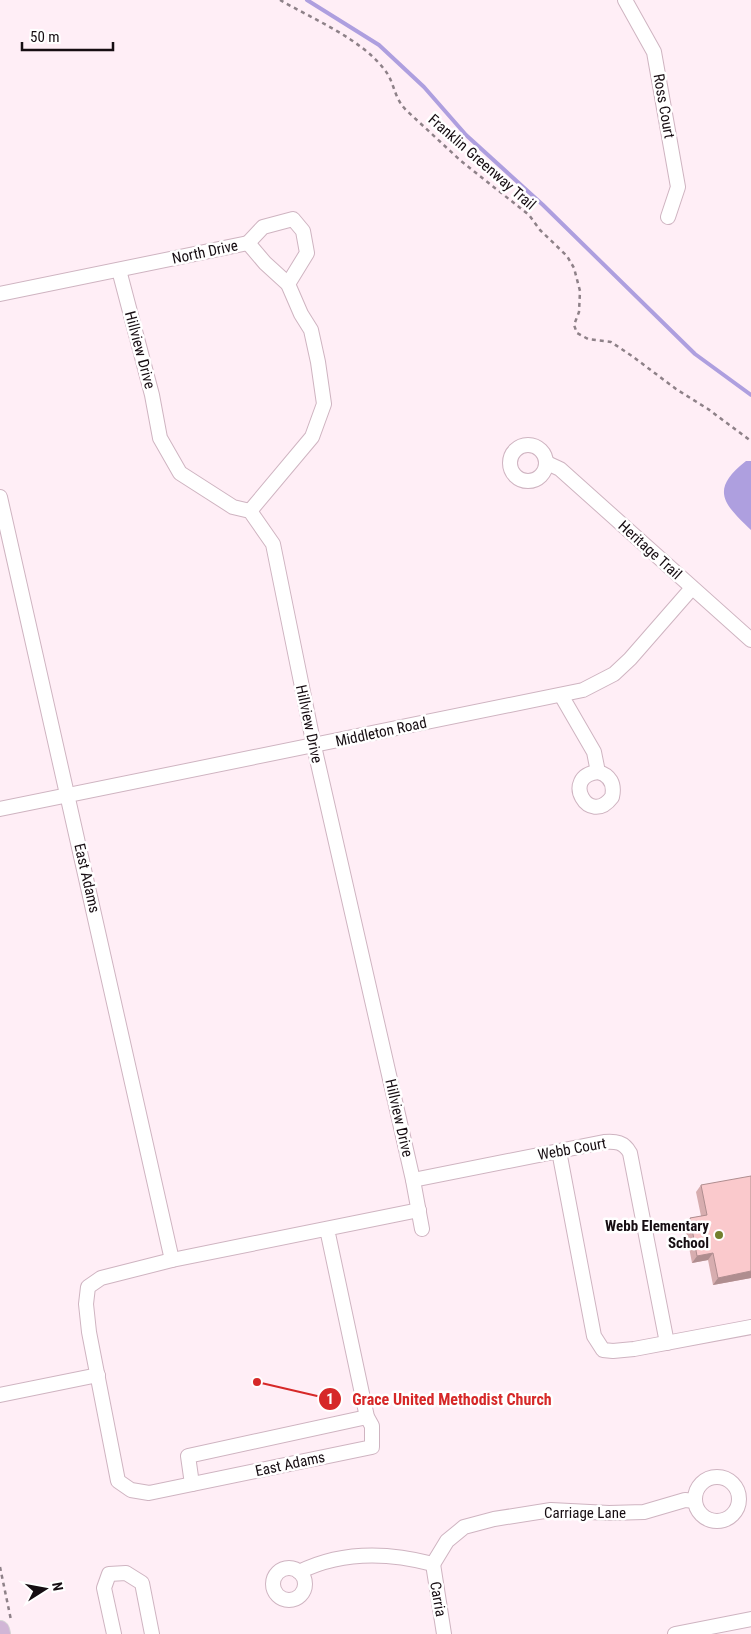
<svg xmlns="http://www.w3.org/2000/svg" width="751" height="1634" viewBox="0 0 751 1634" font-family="'Roboto Condensed',sans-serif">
<rect width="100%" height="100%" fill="#ffeef6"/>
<path fill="#ae9fdf" d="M746,461H751V530C724,504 709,490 746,461Z"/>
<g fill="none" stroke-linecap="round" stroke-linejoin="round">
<polyline stroke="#ae9fdf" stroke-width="4" points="307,0 379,45 424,87 466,135 543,205 695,354 751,395"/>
<defs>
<g id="minor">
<polyline points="625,0 654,52 678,187 668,217"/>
<polyline points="248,243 265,263 288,284 301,314 311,330 318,362 324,404 312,437 250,511"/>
<polyline points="248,243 263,227 293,219 303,231 307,253 288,284"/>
<polyline points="119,270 152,395 160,438 180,473 233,507 250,511 273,544 314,746 413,1180 422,1229"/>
<polyline points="0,294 248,243"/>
<circle cx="528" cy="463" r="18"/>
<polyline points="547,463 560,469 751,640"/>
<polyline points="0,497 172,1260"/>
<path d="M561,695L594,752L598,772C610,775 615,784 612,797C589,828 560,776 598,772"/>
<polyline points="0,809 583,690 614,674 630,659 692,588"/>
<polyline points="559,1151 594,1336 603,1350 613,1351 634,1349 751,1327"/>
<path d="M413,1180L604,1142C616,1141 624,1142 630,1153L667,1343"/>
<polyline points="327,1229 367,1417 372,1426 372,1447 149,1493 131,1490 118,1481 89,1332 86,1304 88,1287 101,1278 172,1260 419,1210"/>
<polyline points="0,1395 98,1375"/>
<circle cx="717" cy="1499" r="22"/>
<polyline points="192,1484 188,1456 367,1417"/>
<polyline points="433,1564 447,1541 464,1527 494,1519 551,1510 609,1513 644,1512 685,1500 695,1501"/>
<polyline points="433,1564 444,1634"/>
<circle cx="289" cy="1584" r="16"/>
<path d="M299,1572C341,1551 388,1552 433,1564"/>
<polyline points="114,1634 104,1588 109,1574 126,1573 142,1583 152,1634"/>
<polyline points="675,1634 751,1619"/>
</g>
<polyline id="major" points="0,1630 1,1634"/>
</defs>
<use href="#minor" stroke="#cfb4c1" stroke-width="16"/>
<use href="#major" stroke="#d5d3d4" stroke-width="20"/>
<g stroke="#8e8188" stroke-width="2.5" stroke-dasharray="4 4" stroke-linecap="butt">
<path d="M280,0C313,19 361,39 384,69C395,82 393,97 406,110L461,161L529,215L540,230L567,256L574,268L580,291L579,312L574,325L577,333L588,339L611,342L632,356L676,389L708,409L751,441"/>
<polyline points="0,1567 11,1620"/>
</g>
<use href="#minor" stroke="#fff" stroke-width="14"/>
<use href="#major" stroke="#d1b6d6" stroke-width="18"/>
</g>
<polygon fill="#d7adaf" points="701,1185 751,1278 713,1285 708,1260 692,1263 685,1226 690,1218 701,1216 696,1192"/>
<g fill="#af8d8f">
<polygon points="713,1253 708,1260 692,1263 697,1256"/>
<polygon points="751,1271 751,1278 713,1285 718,1278"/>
</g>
<polygon fill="#fac9cc" stroke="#af8d8f" points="751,1176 751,1271 718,1278 713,1253 697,1256 690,1218 707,1215 701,1185"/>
<circle fill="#727f2d" stroke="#fff" stroke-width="2" cx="719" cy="1235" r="5"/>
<g text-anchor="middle" stroke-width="5" stroke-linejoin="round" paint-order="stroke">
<g font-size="15" fill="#160d12" stroke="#fff">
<text transform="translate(664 106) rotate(80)" y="5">Ross Court</text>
<text transform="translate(482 162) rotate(41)" y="5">Franklin Greenway Trail</text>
<text transform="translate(205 252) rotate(-12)" y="5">North Drive</text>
<text transform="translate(140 350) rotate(75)" y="5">Hillview Drive</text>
<text transform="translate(650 550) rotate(42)" y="5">Heritage Trail</text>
<text transform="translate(309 724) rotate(78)" y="5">Hillview Drive</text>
<text transform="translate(381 732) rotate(-12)" y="5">Middleton Road</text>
<text transform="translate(87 878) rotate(77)" y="5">East Adams</text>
<text transform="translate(399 1118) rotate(77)" y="5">Hillview Drive</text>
<text transform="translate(572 1149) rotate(-10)" y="5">Webb Court</text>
<text transform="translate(290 1464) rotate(-12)" y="5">East Adams</text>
<text x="585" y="1518">Carriage Lane</text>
<text transform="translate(438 1599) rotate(80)" y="5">Carria</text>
</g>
<g font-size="15" font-weight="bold" fill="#160d12" stroke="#fff" text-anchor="end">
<text x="709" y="1231">Webb Elementary<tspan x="709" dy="17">School</tspan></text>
</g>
</g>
<path fill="none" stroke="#d62828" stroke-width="2" d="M257 1382L330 1399"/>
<g fill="#d62828" stroke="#fff" stroke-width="2">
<circle cx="257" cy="1382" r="5"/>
<circle cx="330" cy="1399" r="12"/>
</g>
<g font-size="15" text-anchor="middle" font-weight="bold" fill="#fff">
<text x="330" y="1404">1</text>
</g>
<g font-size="16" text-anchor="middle" font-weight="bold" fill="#d62828" stroke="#fff" stroke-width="5" stroke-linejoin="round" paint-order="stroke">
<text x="452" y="1405">Grace United Methodist Church</text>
</g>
<g transform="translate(45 1589) rotate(79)" stroke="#ffffff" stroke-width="4" paint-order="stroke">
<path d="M0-4L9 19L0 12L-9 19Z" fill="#160d12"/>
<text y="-8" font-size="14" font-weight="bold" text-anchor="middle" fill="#160d12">N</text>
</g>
<path d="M22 42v8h91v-8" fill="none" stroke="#160d12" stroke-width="2.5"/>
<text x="30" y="42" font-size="15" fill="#160d12" stroke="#ffffff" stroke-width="4" paint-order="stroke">50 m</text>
</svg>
